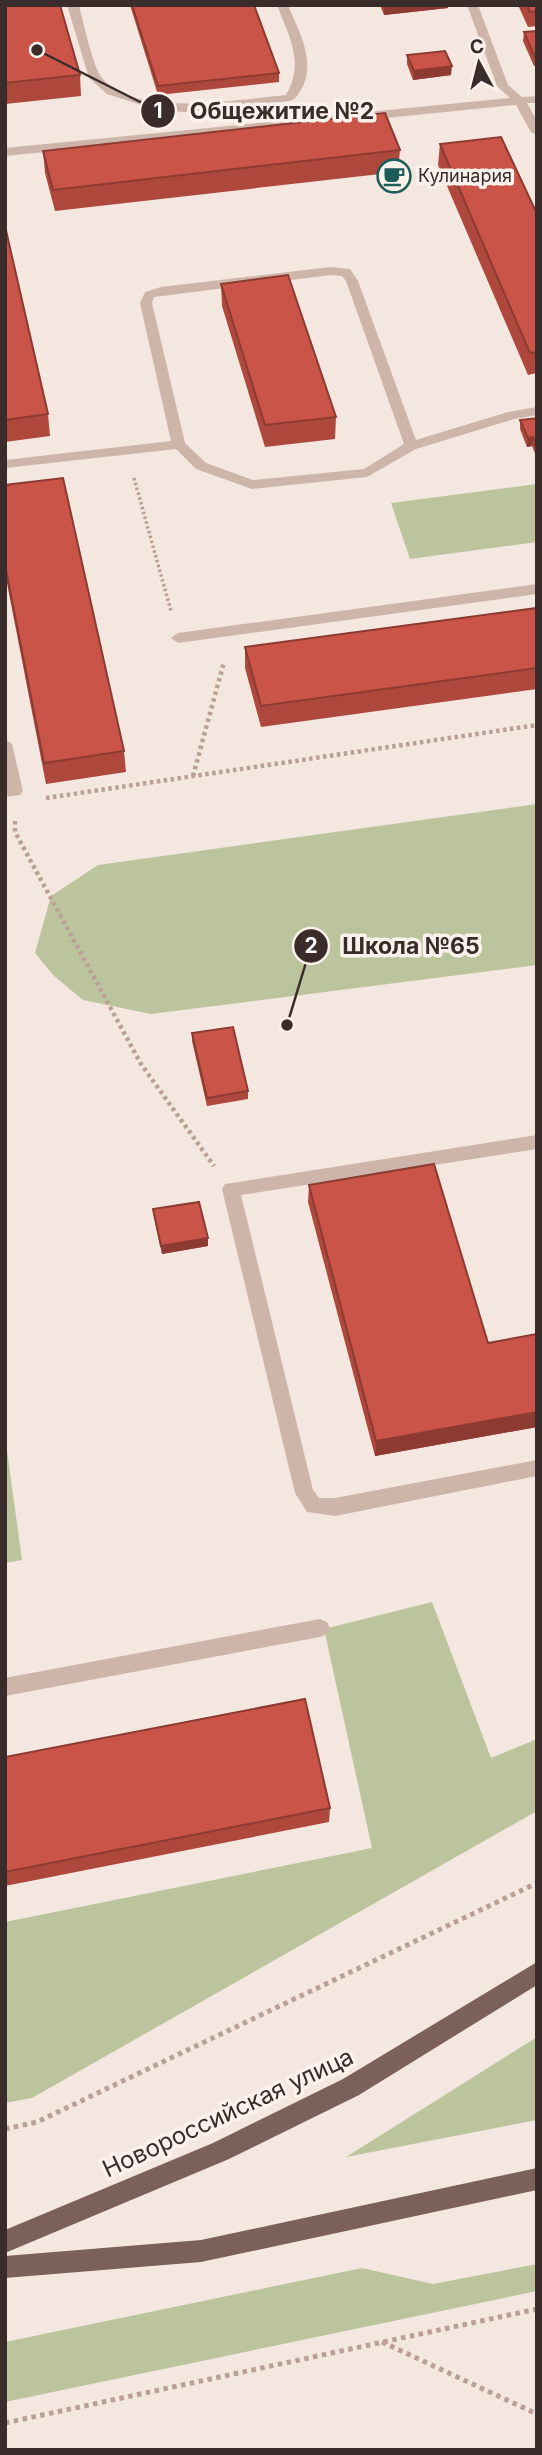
<svg xmlns="http://www.w3.org/2000/svg" width="542" height="2455" viewBox="0 0 542 2455" font-family="Inter,sans-serif">
<rect width="100%" height="100%" fill="#f4e7df"/>
<g fill="#bcc49e">
<polygon points="537,484 537,542 410,559 391,503"/>
<polygon points="537,804 537,965 151,1014 83,1000 54,976 35,953 51,896 98,865"/>
<polygon points="5,1436 22,1560 5,1563"/>
<polygon points="432,1602 491,1758 537,1739 537,1811 32,2098 5,2103 5,1922 372,1848 324,1629"/>
<polygon points="537,2037 537,2120 346,2157"/>
<polygon points="537,2264 537,2291 5,2402 5,2342 362,2268 433,2284"/>
</g>
<g fill="none" stroke-linecap="round" stroke-linejoin="round">
<polyline stroke="#b99f94" stroke-width="3.5" stroke-dasharray="2.5 2.5" stroke-linecap="butt" points="134,478 171,611"/>
<g stroke="#b99f94" stroke-width="4.5" stroke-dasharray="3.5 3.5" stroke-linecap="butt">
<polyline points="193,776 224,662"/>
<polyline points="46,798 537,725"/>
<polyline points="15,821 15,832 141,1064 214,1166"/>
</g>
<g stroke="#b99f94" stroke-width="5" stroke-dasharray="4.5 4.5" stroke-linecap="butt">
<polyline points="5,2129 37,2122 537,1883"/>
<polyline points="382,2342 537,2414"/>
<polyline points="5,2423 537,2309"/>
</g>
<g fill="#cdb5aa" fill-rule="evenodd">
<path d="M67,5H79C83,21 93,67 102,78C134,119 240,99 286,95C305,63 289,36 277,5H288C299,32 317,62 301,90C297,96 296,99 290,101L184,112L157,110L107,94L89,78Z"/>
<polygon points="467,5 478,5 508,85 522,97 537,96 537,103 527,103 537,121 537,135 531,132 516,105 5,156 5,148 510,98 497,86"/>
<path d="M331,267L350,269L358,281L416,440L508,412L537,407V415L514,419L416,449L367,477L252,489L196,469L176,449L5,468V460L171,441L140,303L145,292L161,287ZM331,275L342,276L346,281L404,444L364,469L253,480L206,463L185,443L152,303L154,297Z"/>
<polygon points="537,584 537,594 178,643 171,638 178,633"/>
<polygon points="5,739 12,744 23,791 20,795 5,797"/>
<polygon points="537,1135 537,1149 241,1195 313,1490 319,1498 335,1498 537,1460 537,1476 335,1516 307,1512 295,1493 222,1189 225,1184"/>
<polygon points="320,1619 327,1622 330,1628 327,1634 320,1637 5,1696 5,1678"/>
</g>
<g fill="#7c615a" fill-rule="evenodd">
<polygon points="537,1962 537,1985 359,2095 229,2159 5,2253 5,2230 213,2143 343,2079"/>
<polygon points="537,2168 537,2190 201,2262 5,2278 5,2256 201,2240"/>
</g>
</g>
<g fill="#ae483d">
<polygon points="5,5 80,75 81,96 5,104"/>
<polygon points="130,5 254,5 279,73 279,82 158,95"/>
<polygon points="380,5 448,5 448,8 384,15"/>
<polygon points="518,5 537,5 537,26 528,27"/>
<polygon points="537,31 537,66 534,66 523,41 524,32"/>
<polygon points="407,55 451,75 413,80 407,64"/>
<polygon points="440,144 537,214 537,373 528,375 438,165"/>
<polygon points="400,150 398,172 55,211 45,173 43,151"/>
<polygon points="5,226 48,414 50,436 5,442"/>
<polygon points="221,284 336,417 335,439 265,447 222,306"/>
<polygon points="537,418 537,458 532,446 527,447 520,429 520,420"/>
<polygon points="5,485 124,751 126,772 46,784 5,573"/>
<polygon points="537,608 537,689 261,727 245,668 245,647"/>
<polygon points="192,1033 248,1091 248,1099 207,1106 192,1041"/>
<polygon points="309,1185 488,1343 537,1334 537,1427 375,1456 308,1202"/>
<polygon points="153,1209 208,1238 208,1246 162,1254 154,1217"/>
<polygon points="5,1757 330,1808 329,1822 5,1886"/>
</g>
<g fill="#8d3b32">
<polygon points="384,5 448,5 448,8 384,15"/>
<polygon points="452,66 451,75 413,80 414,71"/>
<polygon points="533,437 532,446 527,447 528,438"/>
<polygon points="208,1238 208,1246 162,1254 161,1246"/>
<polygon points="537,1412 537,1427 375,1456 376,1441"/>
</g>
<g fill="#ca5447" stroke="#8d3b32" stroke-width="2">
<polygon points="5,5 60,5 80,75 5,83"/>
<polygon points="132,5 254,5 279,73 158,86"/>
<polygon points="527,5 537,5 537,11 530,12"/>
<polygon points="537,31 537,57 535,57 524,32"/>
<polygon points="445,51 452,66 414,71 407,55"/>
<polygon points="385,113 400,150 53,190 43,151"/>
<polygon points="501,137 537,214 537,352 530,353 440,144"/>
<polygon points="5,226 48,414 5,420"/>
<polygon points="288,275 336,417 265,425 221,284"/>
<polygon points="537,418 537,446 533,437 528,438 520,420"/>
<polygon points="63,478 124,751 44,763 5,565 5,485"/>
<polygon points="537,608 537,668 261,706 245,647"/>
<polygon points="233,1027 248,1091 207,1098 192,1033"/>
<polygon points="434,1164 488,1343 537,1334 537,1412 376,1441 309,1185"/>
<polygon points="199,1202 208,1238 161,1246 153,1209"/>
<polygon points="305,1699 330,1808 5,1872 5,1757"/>
</g>
<defs>
<symbol id="cafe-ring" viewBox="-11 -11 22 22"><circle r="9.5" fill="#fbf2ec" stroke="#1d5d59" stroke-width="1.5"/><path d="M-5.5-4.5H6V0H3Q3 3.5 0 3.5H-2.5Q-5.5 3.5-5.5 0ZM3-3.2v2h1.7v-2ZM-6 4.5H4V6H-6Z" fill="#1d5d59"/></symbol>
</defs>
<g fill-rule="evenodd">
<use href="#cafe-ring" x="375" y="157" width="38" height="38"/>
</g>
<g text-anchor="middle" stroke-width="7" stroke-linejoin="round" paint-order="stroke">
<g font-size="18" fill="#3a2c2a" stroke="#fbf2ec" text-anchor="start">
<text x="418" y="182">Кулинария</text>
</g>
<g font-size="24" fill="#3a2c2a" stroke="#fbf2ec">
<text transform="translate(228 2113) rotate(-25)" y="8">Новороссийская улица</text>
</g>
</g>
<path fill="none" stroke="#3a2c2a" stroke-width="2.5" d="M37 50L158 111M287 1025L311 946"/>
<g fill="#3a2c2a" stroke="#fbf2ec" stroke-width="2.5">
<circle cx="37" cy="50" r="7"/>
<circle cx="287" cy="1025" r="7"/>
<circle cx="158" cy="111" r="18"/>
<circle cx="311" cy="946" r="18"/>
</g>
<g font-size="21" text-anchor="middle" font-weight="bold" fill="#fff">
<text x="158" y="118">1</text>
<text x="311" y="953">2</text>
</g>
<g font-size="23" text-anchor="middle" font-weight="bold" fill="#3a2c2a" stroke="#fbf2ec" stroke-width="7" stroke-linejoin="round" paint-order="stroke">
<text x="282" y="119">Общежитие №2</text>
<text x="411" y="954">Школа №65</text>
</g>
<rect width="542" height="2455" fill="none" stroke="#3a2c2a" stroke-width="14"/>
<g transform="translate(479 63) rotate(353)" stroke="#fbf2ec" stroke-width="5" paint-order="stroke">
<path d="M0-5L12 26L0 18L-12 26Z" fill="#3a2c2a"/>
<text y="-10" font-size="19" font-weight="bold" text-anchor="middle" fill="#3a2c2a">С</text>
</g>
</svg>
